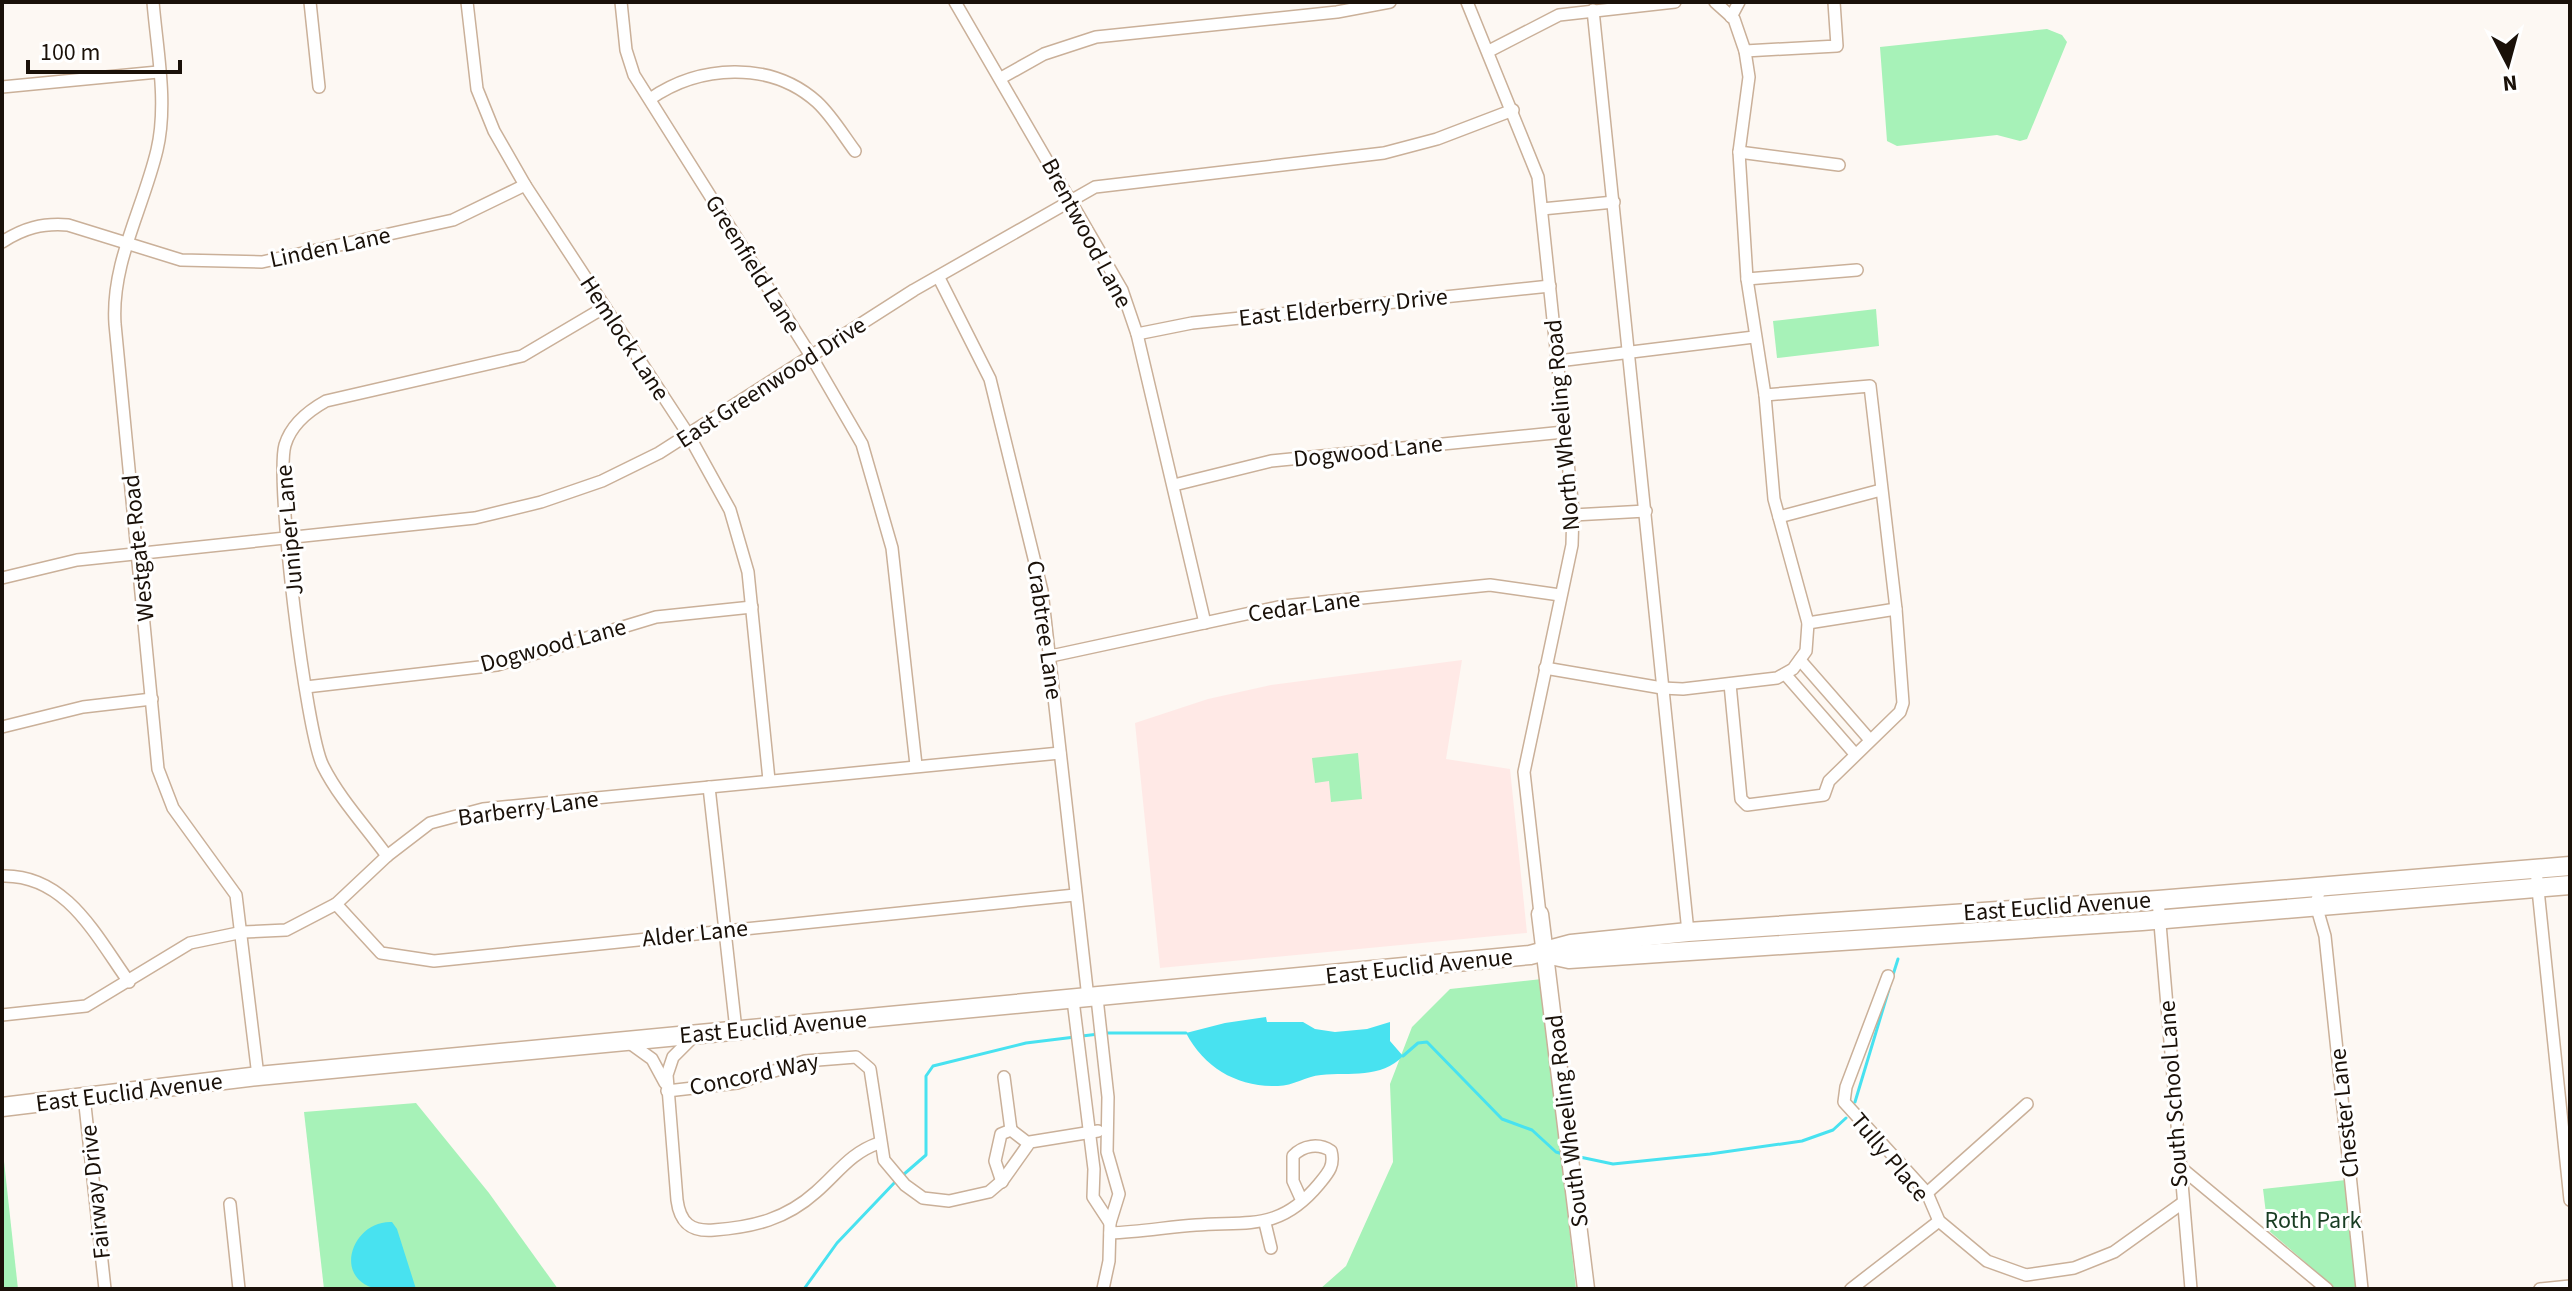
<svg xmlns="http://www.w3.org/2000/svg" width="2572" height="1291" viewBox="0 0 2572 1291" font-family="'Source Sans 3',sans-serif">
<rect width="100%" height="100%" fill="#fdf8f3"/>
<polygon fill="#ffe9e6" points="1462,660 1446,759 1510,769 1527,933 1160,968 1135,723 1208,699 1271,685"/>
<g fill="#a7f2b8">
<polygon points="2047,29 2062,35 2067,42 2027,139 2020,141 1997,135 1897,146 1887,141 1880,47"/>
<polygon points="1876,309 1879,346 1777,358 1773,321"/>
<polygon points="1358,753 1362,799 1331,802 1329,781 1315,783 1312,758"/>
<polygon points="1542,979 1576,1289 1320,1289 1346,1266 1393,1162 1390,1084 1412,1027 1450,989"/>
<polygon points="416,1103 489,1193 558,1289 324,1289 304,1112"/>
<polygon points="2,1143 18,1289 2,1289"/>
<polygon points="2346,1180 2358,1289 2336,1289 2268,1230 2263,1189"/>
</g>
<g fill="#48e2f0">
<path d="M1266,1017L1267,1022H1303L1315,1029L1335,1032L1367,1029L1390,1022V1041L1403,1056C1381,1079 1350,1072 1321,1075C1306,1076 1293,1086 1278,1086C1238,1087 1205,1069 1186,1033L1225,1023Z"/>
<path d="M392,1222L397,1229L416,1289C404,1289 390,1291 378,1289C331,1280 352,1220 392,1222Z"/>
</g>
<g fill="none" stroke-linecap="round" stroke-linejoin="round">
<g stroke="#48e2f0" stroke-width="3">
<polyline points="1892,978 1898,959"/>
<polyline points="1106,1033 1186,1033"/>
<polyline points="1082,1036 1099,1034"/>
<polyline points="1403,1056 1418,1043 1427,1042 1502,1119 1532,1130 1556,1152 1563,1154"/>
<polyline points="1855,1102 1889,989"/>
<polyline points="1575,1156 1613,1164 1710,1154 1802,1141 1833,1130 1846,1118"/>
<polyline points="903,1175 926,1155 926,1076 933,1066 1026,1043 1075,1037"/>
<polyline points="804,1289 837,1243 897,1180"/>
</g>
<defs>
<g id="street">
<path d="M153,2C157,50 168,103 157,150C143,209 111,263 115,324L158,769L173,808L236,895L258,1076"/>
<polyline points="310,2 319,87"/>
<polyline points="467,2 477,89 494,131 525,185 688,434 730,510 748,572 769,780"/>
<polyline points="621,2 626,50 634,75 811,356 862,444 892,548 916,765"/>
<polyline points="955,2 1122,290 1137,334 1205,623"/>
<polyline points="1467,2 1538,177 1573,510 1572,545 1524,772 1540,914"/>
<polyline points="1593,10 1688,932"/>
<polyline points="1731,17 1739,2"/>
<polyline points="1489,51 1559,15 1675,2"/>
<polyline points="1745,51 1837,46 1834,2"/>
<polyline points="1001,78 1044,54 1096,37 1337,12 1390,2"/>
<polyline points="2,87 158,72"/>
<path d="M650,99C699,65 770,60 817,102C832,116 843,135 855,151"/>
<polyline points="1739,152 1839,165"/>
<polyline points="1542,209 1614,202"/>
<path d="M2,242C24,228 42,223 68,225L181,260L262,262L453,220L525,185"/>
<polyline points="939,278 990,379 1042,591 1088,998"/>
<polyline points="1747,279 1857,270"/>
<polyline points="1137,334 1192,323 1550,286"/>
<polyline points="1558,361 1754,337"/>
<polyline points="1174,485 1271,461 1564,432"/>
<polyline points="1573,515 1646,511"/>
<polyline points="1779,517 1881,490"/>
<polyline points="2,578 77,560 475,518 541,502 602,481 659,453 914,290 1095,187 1384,153 1437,139 1513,110"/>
<polyline points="1808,623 1896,609"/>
<polyline points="1051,656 1283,606 1490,585 1560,595"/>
<polyline points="1800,660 1870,740"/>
<polyline points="1545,668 1662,688 1683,689 1777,678 1793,669 1806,651 1808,623 1774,499 1765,395 1747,279 1739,152 1749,77 1745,51 1734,19 1715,2"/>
<polyline points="1785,674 1855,754"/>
<polyline points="1730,684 1741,799 1747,805 1824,795 1829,781 1900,712 1903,703 1896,609 1870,386 1765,395"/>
<polyline points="306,687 497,665 656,617 752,607"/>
<polyline points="2,727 83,707 152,699"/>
<polyline points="709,787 736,1030"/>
<path d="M387,856C366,827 339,798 323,766C306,733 275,480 285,445C291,425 308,411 326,401L522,356L605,307"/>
<polyline points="2536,870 2570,1200"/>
<path d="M2,876C66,874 96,936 129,982"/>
<polyline points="2320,887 2316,905 2325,936 2362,1289"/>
<polyline points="2158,900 2191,1289"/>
<polyline points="336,904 381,953 434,961 1075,895"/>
<polyline points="1888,976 1846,1087 1844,1102 1927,1193 1939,1221 1987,1261 2026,1275 2074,1268 2114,1252 2181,1204"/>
<polyline points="1097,998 1108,1097 1107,1152 1119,1194 1110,1223 1109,1261 1103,1289"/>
<polyline points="1073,1000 1094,1169 1093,1197 1110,1223"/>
<polyline points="2,1015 86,1006 190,943 243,932 286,930 336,904 387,856 430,823 483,809 1060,753"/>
<path d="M694,1036L673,1057L667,1075L677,1200C680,1223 691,1232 714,1230C754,1227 786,1219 816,1192C838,1173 850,1153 879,1143"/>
<polyline points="627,1041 652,1059 665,1083"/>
<polyline points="1004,1077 1011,1130"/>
<polyline points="667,1091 737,1083 805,1061 856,1057 870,1069 884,1160 905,1185 923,1198 949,1201 989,1192 1003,1180 1030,1142 1098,1131"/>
<polyline points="84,1096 105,1289"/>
<polyline points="2180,1167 2327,1289"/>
<polyline points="1002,1182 995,1161 1001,1134 1011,1130 1028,1143"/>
<polyline points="1927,1193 2027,1104"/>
<polyline points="230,1204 239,1289"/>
<polyline points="1265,1223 1271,1248"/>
<path d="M1110,1233C1139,1232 1168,1227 1196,1225C1250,1221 1280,1231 1319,1184C1328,1173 1335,1166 1331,1151C1319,1143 1303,1145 1293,1156V1181L1302,1201"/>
<polyline points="1851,1289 1939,1221"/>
<polyline points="2540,1289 2570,1286"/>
</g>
<polyline id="secondary" points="1540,914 1586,1289"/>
<g id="primary">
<polyline points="1546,954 1569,959 2142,921 2570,885"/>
<polyline points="2,1107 258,1076 1530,955 1571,944 1688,932 2158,900 2570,866"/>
</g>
</defs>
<use href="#street" stroke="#cab099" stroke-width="14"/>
<use href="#secondary" stroke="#cab099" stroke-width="19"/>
<use href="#primary" stroke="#cab099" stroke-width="21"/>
<use href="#street" stroke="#fff" stroke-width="11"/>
<use href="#secondary" stroke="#fff" stroke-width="16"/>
<use href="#primary" stroke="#fff" stroke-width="18"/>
</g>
<g text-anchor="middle" stroke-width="6" stroke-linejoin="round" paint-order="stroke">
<g font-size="24" fill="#1a1109" stroke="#fff">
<text transform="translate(1087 233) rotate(62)" y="8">Brentwood Lane</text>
<text transform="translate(330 247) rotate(-12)" y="8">Linden Lane</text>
<text transform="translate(753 264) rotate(58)" y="8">Greenfield Lane</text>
<text transform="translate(1343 307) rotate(-6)" y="8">East Elderberry Drive</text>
<text transform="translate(625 338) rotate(57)" y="8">Hemlock Lane</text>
<text transform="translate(771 382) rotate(-33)" y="8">East Greenwood Drive</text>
<text transform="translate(1562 425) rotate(-95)" y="8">North Wheeling Road</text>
<text transform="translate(1368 451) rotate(-6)" y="8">Dogwood Lane</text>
<text transform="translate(289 530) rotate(-95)" y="8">Juniper Lane</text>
<text transform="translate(138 548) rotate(-96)" y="8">Westgate Road</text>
<text transform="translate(1304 606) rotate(-8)" y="8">Cedar Lane</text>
<text transform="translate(1045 630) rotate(82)" y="8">Crabtree Lane</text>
<text transform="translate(553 645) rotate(-15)" y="8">Dogwood Lane</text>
<text transform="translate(528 808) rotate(-8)" y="8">Barberry Lane</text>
<text transform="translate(2057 906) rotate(-4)" y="8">East Euclid Avenue</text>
<text transform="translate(695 933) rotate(-6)" y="8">Alder Lane</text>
<text transform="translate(1419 966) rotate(-6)" y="8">East Euclid Avenue</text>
<text transform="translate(773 1027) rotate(-5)" y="8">East Euclid Avenue</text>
<text transform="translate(754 1074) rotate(-12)" y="8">Concord Way</text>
<text transform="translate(129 1092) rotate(-7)" y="8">East Euclid Avenue</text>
<text transform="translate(2173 1094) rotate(-94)" y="8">South School Lane</text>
<text transform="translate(2344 1113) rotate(-96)" y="8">Chester Lane</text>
<text transform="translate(1567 1121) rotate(-97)" y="8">South Wheeling Road</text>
<text transform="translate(1890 1157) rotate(50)" y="8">Tully Place</text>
<text transform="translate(95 1192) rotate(-96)" y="8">Fairway Drive</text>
</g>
<g font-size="24" fill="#193d23" stroke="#fff">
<text x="2313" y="1228">Roth Park</text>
</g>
</g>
<rect width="2572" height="1291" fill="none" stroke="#1a1109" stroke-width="8"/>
<g transform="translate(2508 64) rotate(174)" stroke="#ffffff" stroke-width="6" paint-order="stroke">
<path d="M0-6L14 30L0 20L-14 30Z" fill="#1a1109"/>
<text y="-12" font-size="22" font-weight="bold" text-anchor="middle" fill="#1a1109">N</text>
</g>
<path d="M28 60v12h152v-12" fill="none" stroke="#1a1109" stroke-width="4"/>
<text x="40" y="60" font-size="24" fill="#1a1109" stroke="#ffffff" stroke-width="6" paint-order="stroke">100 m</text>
</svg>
